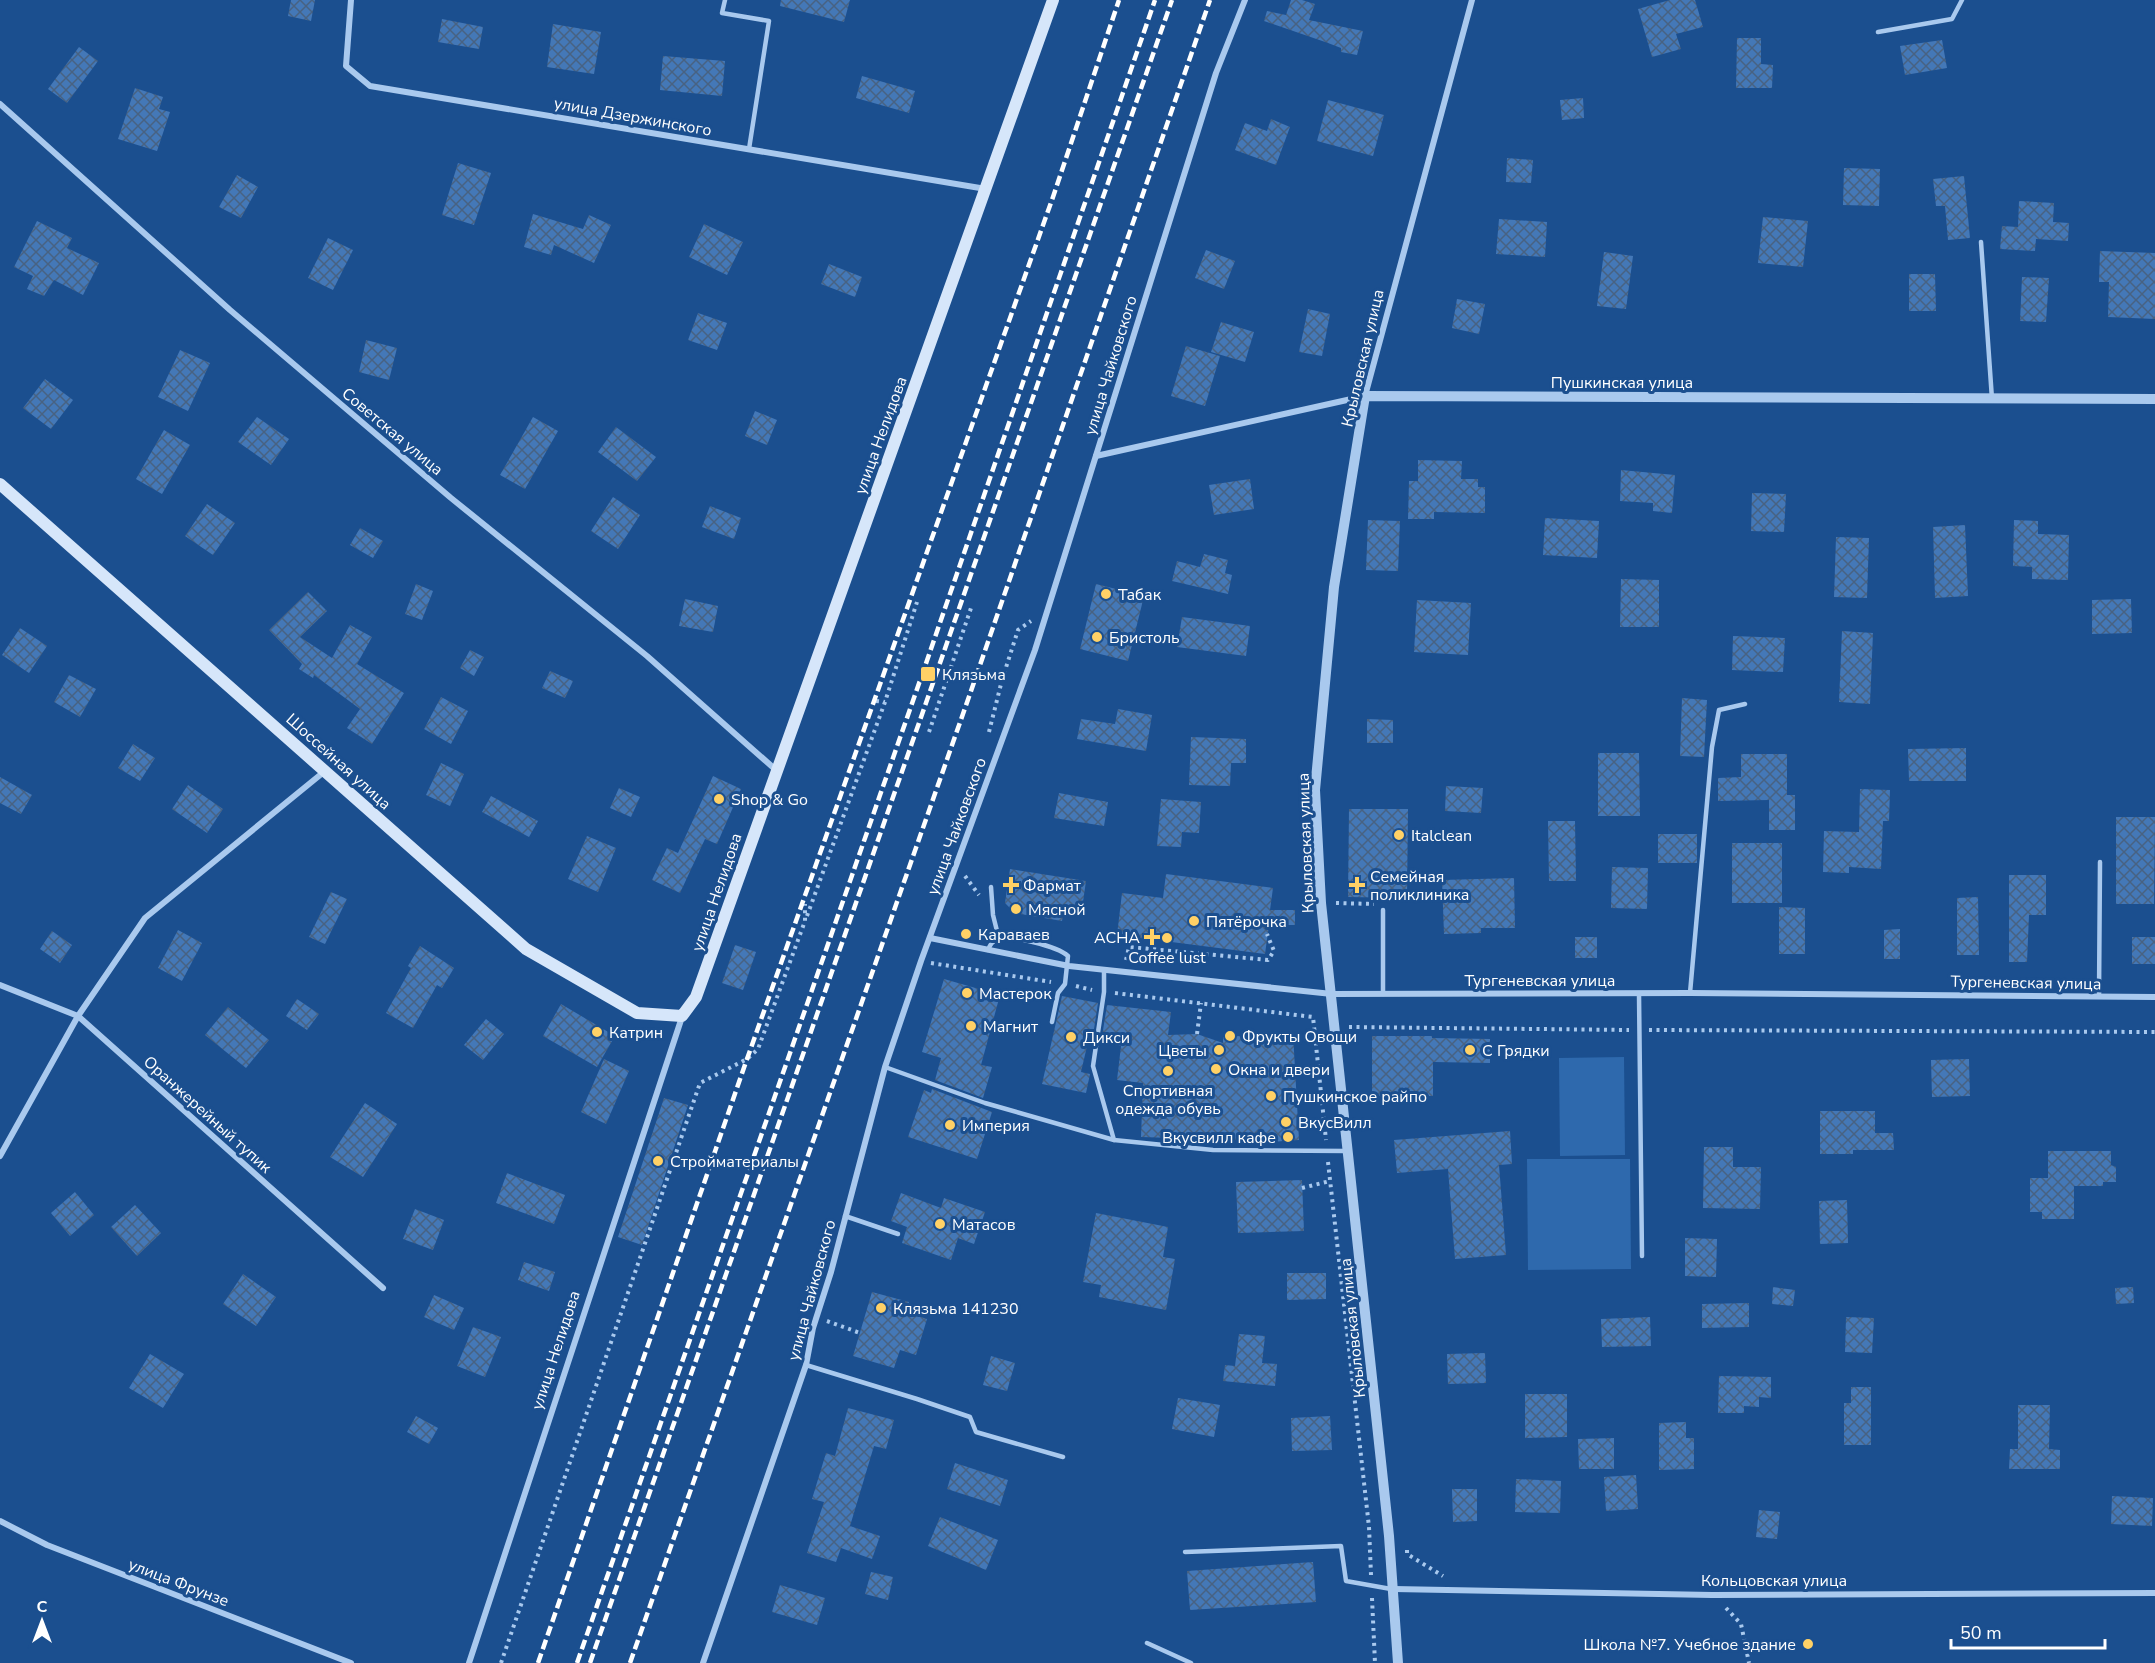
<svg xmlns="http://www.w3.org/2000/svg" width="2155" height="1663" viewBox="0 0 2155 1663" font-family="'Nunito Sans',sans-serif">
<defs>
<pattern id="building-cross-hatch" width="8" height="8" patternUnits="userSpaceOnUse" patternTransform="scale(1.5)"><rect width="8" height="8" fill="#4478b7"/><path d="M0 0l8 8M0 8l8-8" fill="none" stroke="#486282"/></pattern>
</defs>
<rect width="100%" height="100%" fill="#1b4f8f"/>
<g fill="#2e69ad">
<polygon points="1624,1057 1625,1155 1560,1156 1559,1058"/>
<polygon points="1527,1159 1630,1159 1631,1269 1528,1270"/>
</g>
<g fill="url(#building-cross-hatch)">
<polygon points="291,0 315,0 311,21 288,16"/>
<polygon points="781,0 850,0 844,22 780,6"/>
<polygon points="1291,0 1302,0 1315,4 1309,20 1363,31 1357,55 1341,52 1341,48 1328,43 1264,21 1267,11 1286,15"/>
<polygon points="1695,0 1703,27 1676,34 1681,49 1652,57 1638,9 1670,0"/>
<polygon points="442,19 483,27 479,49 438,42"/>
<polygon points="553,24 601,32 594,74 547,67"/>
<polygon points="1737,38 1761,38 1761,64 1773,65 1772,88 1736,88"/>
<polygon points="1942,40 1947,68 1905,75 1900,46"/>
<polygon points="79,47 98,61 67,103 48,89"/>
<polygon points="663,56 725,61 722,96 660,90"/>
<polygon points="862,76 915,91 909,113 856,98"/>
<polygon points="135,88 163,97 159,109 170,112 157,151 118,139"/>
<polygon points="1583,98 1584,118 1562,120 1560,100"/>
<polygon points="1328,100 1384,115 1373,156 1317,141"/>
<polygon points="1271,119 1290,127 1276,165 1235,150 1245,123 1267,131"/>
<polygon points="1507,158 1533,160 1531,183 1506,182"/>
<polygon points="458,163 491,173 474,225 442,215"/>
<polygon points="1844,168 1880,169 1879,206 1843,205"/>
<polygon points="237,175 258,187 241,218 219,207"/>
<polygon points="1964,176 1970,238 1948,240 1945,206 1936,206 1933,179"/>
<polygon points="2019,201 2054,203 2053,222 2069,223 2068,241 2036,239 2035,251 2000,249 2002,226 2018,227"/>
<polygon points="533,214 583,229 589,215 611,225 594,263 554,245 551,255 524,247"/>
<polygon points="1763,217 1808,221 1803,267 1758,263"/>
<polygon points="1499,219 1547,222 1545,257 1496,254"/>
<polygon points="37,221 72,238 67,248 99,263 83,295 54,280 44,296 27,289 33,276 14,267"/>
<polygon points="704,224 743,242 727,275 689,257"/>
<polygon points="328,238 353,250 333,290 308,278"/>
<polygon points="1206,250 1235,261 1224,289 1195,278"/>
<polygon points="2100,251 2155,253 2155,319 2108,317 2109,282 2099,282"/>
<polygon points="1604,252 1633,256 1626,309 1597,306"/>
<polygon points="829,264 862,277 855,297 821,284"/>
<polygon points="1909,274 1935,274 1936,311 1909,311"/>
<polygon points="2022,277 2049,278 2046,322 2020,321"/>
<polygon points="1457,299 1485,304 1479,334 1452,328"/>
<polygon points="1308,309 1330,314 1322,356 1299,352"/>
<polygon points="698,313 727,323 717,350 688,340"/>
<polygon points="1221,322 1254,332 1245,362 1211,352"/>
<polygon points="366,340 397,348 389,380 359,372"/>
<polygon points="1186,346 1220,356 1205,406 1171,396"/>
<polygon points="180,350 210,363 188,411 158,397"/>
<polygon points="45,379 73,400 51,429 23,408"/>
<polygon points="755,411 777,420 767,445 745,436"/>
<polygon points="257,417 289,439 271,465 238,442"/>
<polygon points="533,417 558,431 525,489 500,475"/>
<polygon points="616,427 656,457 637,481 598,452"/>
<polygon points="164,430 190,445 162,494 136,479"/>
<polygon points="1418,460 1462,461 1461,479 1478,479 1478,487 1485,487 1485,513 1434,512 1434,519 1408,519 1409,481 1418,481"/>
<polygon points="1621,470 1675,475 1672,513 1653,511 1653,503 1620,501"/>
<polygon points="1250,479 1254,509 1214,515 1209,485"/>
<polygon points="1752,493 1786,494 1784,532 1751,531"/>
<polygon points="613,497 640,515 618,549 591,531"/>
<polygon points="207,504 235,523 213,555 185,536"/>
<polygon points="710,506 741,518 734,539 702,527"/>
<polygon points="1545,518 1599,521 1597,558 1543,555"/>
<polygon points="1368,520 1400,521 1398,571 1366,570"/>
<polygon points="2014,520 2038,521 2038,534 2069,535 2068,580 2032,579 2032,567 2013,566"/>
<polygon points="1965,525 1968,596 1935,598 1933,527"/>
<polygon points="360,528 383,541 373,558 350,545"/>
<polygon points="1836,537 1869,538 1867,598 1834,597"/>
<polygon points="1204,554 1228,560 1225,573 1232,575 1228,594 1172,581 1177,561 1200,567"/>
<polygon points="1621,579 1659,580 1659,627 1620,627"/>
<polygon points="416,584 433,591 422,620 405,614"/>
<polygon points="1096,584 1144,596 1128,661 1080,649"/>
<polygon points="308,592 327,611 300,637 332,658 350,625 372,637 357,664 404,693 372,744 347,728 360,709 314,675 313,678 299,669 302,664 269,630"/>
<polygon points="685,599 718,606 713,632 679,626"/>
<polygon points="2131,599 2132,633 2092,634 2092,600"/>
<polygon points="1417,600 1471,603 1468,655 1414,652"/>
<polygon points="1182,617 1250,626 1246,656 1177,647"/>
<polygon points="20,628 47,646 29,673 2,655"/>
<polygon points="1842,631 1873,633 1870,704 1839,702"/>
<polygon points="1733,636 1785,638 1783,672 1732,670"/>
<polygon points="470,650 484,657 474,676 460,668"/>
<polygon points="550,671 573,681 565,698 542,688"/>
<polygon points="69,675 96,689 80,717 54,702"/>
<polygon points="441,697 468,711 451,744 424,729"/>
<polygon points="1682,698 1707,700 1704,757 1680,756"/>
<polygon points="1118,709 1152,715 1146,751 1077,739 1081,719 1115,724"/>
<polygon points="1367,719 1393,720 1393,743 1367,743"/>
<polygon points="1191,737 1246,739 1246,763 1231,763 1230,786 1189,785"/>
<polygon points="133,744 155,758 140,781 118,768"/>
<polygon points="1966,748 1966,781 1909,781 1908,749"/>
<polygon points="1598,753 1639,753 1640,816 1598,816"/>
<polygon points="1741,754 1787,754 1787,795 1795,795 1795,830 1769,830 1769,800 1718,801 1718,778 1741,777"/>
<polygon points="441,763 464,774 450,806 426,795"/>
<polygon points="713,776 741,789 717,844 705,839 680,893 652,880 667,848 678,853"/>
<polygon points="0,777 32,795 21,814 0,803"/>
<polygon points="188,785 223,809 207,833 172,809"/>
<polygon points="1446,786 1483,788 1481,813 1445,811"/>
<polygon points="619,788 640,797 631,817 610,808"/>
<polygon points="1860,789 1890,790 1889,821 1883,821 1881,869 1849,867 1849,873 1823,872 1824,831 1859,832"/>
<polygon points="1059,793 1108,802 1104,826 1054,818"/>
<polygon points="491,796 538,821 529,837 482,812"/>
<polygon points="1161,799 1201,802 1199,833 1182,832 1181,847 1157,846"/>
<polygon points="1349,809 1408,809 1407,898 1348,897"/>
<polygon points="2116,817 2155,817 2154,904 2116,904"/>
<polygon points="1548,821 1575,821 1576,881 1549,881"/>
<rect x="1658" y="834" width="39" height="29"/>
<polygon points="587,836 616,848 598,892 568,879"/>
<rect x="1732" y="843" width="50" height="60"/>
<polygon points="1612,867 1648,868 1647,909 1611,908"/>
<polygon points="1010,869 1086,881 1082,909 1065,906 1062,921 1015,913 1005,903"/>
<polygon points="1166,874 1273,888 1270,910 1295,910 1295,925 1269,925 1265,954 1117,935 1122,893 1163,898"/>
<polygon points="2009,875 2046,875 2046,915 2029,915 2027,962 2009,962"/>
<polygon points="1514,878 1515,928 1481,928 1481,933 1444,934 1442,880"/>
<polygon points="331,892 347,899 325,944 309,937"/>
<polygon points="1978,897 1979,955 1957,955 1957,898"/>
<polygon points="1779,907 1805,908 1805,954 1779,954"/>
<polygon points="1900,929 1900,959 1884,959 1884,930"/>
<polygon points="178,930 202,943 182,981 158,968"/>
<polygon points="52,931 72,945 60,963 40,949"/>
<rect x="1575" y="937" width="22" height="21"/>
<rect x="2132" y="937" width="23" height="27"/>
<polygon points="735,945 756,952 743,990 722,983"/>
<polygon points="420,946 454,968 442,988 437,985 413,1028 386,1013 411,968 408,966"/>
<polygon points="944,979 1000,995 981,1065 992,1067 983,1098 935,1080 941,1058 922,1052"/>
<polygon points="1062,996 1098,1003 1092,1042 1088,1042 1081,1072 1090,1074 1086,1093 1042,1084"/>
<polygon points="297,999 319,1014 307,1030 286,1016"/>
<polygon points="561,1004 615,1036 597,1067 543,1036"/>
<polygon points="1107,1005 1171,1012 1168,1035 1197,1034 1223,1043 1223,1037 1293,1033 1299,1140 1238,1144 1236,1140 1141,1137 1143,1083 1117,1080 1121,1046 1101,1043"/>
<polygon points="228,1007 269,1040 246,1068 205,1035"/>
<polygon points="486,1019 504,1034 483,1060 464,1045"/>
<polygon points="1372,1036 1432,1036 1432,1038 1490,1039 1490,1063 1433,1062 1433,1096 1372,1096"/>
<polygon points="604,1059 629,1071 606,1124 581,1112"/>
<polygon points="1969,1059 1970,1096 1932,1097 1931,1060"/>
<polygon points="932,1089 992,1112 977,1159 908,1137 924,1090 931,1093"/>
<polygon points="664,1098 688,1105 642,1245 618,1237"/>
<polygon points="365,1103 397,1124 363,1177 330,1157"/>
<polygon points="1820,1111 1875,1111 1875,1133 1893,1133 1894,1150 1853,1150 1853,1154 1820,1154"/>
<polygon points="1510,1131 1512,1164 1499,1165 1506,1255 1455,1259 1448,1169 1397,1173 1394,1140"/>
<polygon points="1704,1147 1733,1147 1733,1167 1761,1167 1760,1209 1703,1208"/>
<polygon points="2048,1151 2111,1151 2111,1165 2116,1167 2116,1182 2103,1182 2103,1186 2074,1186 2074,1219 2042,1219 2042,1212 2030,1212 2030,1178 2048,1178"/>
<polygon points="507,1173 565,1195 554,1224 496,1203"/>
<polygon points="1302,1180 1304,1231 1238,1233 1236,1182"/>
<polygon points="75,1192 94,1215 70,1236 51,1213"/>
<polygon points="901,1193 941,1208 944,1198 985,1212 974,1244 958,1238 951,1260 902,1243 907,1227 891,1221"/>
<polygon points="1847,1200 1848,1243 1820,1244 1819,1201"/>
<polygon points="135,1205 161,1233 137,1256 111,1227"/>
<polygon points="415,1209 444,1220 433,1250 403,1239"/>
<polygon points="1096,1213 1168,1227 1163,1257 1175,1259 1166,1310 1099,1297 1101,1285 1083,1282"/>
<polygon points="1685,1238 1717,1239 1716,1277 1685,1276"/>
<polygon points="524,1262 555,1272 549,1291 518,1280"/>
<polygon points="1287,1273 1326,1273 1326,1299 1287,1300"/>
<polygon points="243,1274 276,1297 256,1326 223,1304"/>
<polygon points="1773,1287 1795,1290 1793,1306 1772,1304"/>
<polygon points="2133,1287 2134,1303 2116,1304 2115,1288"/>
<polygon points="872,1292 909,1302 906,1312 927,1319 916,1355 900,1350 894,1368 853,1356"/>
<polygon points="434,1295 464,1308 454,1330 424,1317"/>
<polygon points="1749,1303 1749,1327 1702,1328 1702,1304"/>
<polygon points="1650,1317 1651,1346 1602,1347 1601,1319"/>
<polygon points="1846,1317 1874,1318 1872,1353 1845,1352"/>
<polygon points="473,1327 501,1337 485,1377 457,1366"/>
<polygon points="1239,1334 1265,1336 1262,1363 1277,1364 1275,1386 1223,1381 1225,1365 1235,1366"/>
<polygon points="1485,1353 1486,1383 1448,1384 1447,1354"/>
<polygon points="150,1354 184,1374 163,1408 129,1388"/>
<polygon points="991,1356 1015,1363 1007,1391 983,1385"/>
<polygon points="1719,1376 1771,1377 1771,1398 1759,1397 1759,1407 1744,1406 1744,1413 1718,1413"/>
<polygon points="1851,1387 1871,1387 1871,1445 1844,1445 1844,1403 1851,1403"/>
<polygon points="1525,1394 1567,1394 1567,1437 1525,1438"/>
<polygon points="1178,1398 1220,1405 1214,1437 1172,1429"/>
<polygon points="2018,1405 2050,1405 2049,1449 2060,1450 2060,1469 2009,1469 2010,1449 2018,1449"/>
<polygon points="848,1408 894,1420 886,1449 874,1446 850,1526 880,1536 872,1559 841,1548 836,1562 807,1553 824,1502 812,1499 826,1453 835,1456"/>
<polygon points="416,1416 438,1428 429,1444 407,1432"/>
<polygon points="1330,1416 1332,1450 1292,1451 1291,1418"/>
<polygon points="1686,1422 1686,1438 1694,1438 1694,1469 1659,1470 1659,1423"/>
<polygon points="1614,1438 1614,1469 1579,1469 1578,1439"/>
<polygon points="955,1463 1008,1480 1000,1506 947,1489"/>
<polygon points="1636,1475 1638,1509 1606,1511 1604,1477"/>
<polygon points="1516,1479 1561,1481 1560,1513 1515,1512"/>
<polygon points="1452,1489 1477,1489 1477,1521 1453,1522"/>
<polygon points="2112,1496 2153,1498 2152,1526 2111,1524"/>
<polygon points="1759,1510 1780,1512 1777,1539 1756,1537"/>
<polygon points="940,1517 998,1540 986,1570 928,1546"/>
<polygon points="1313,1562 1316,1602 1190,1610 1187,1571"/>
<polygon points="871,1572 893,1577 888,1600 865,1594"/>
<polygon points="780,1585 825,1598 817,1625 772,1612"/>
</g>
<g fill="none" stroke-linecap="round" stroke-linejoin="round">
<g stroke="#a9c9ee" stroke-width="4" stroke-dasharray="3 4.5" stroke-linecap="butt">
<polyline points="876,701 885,702"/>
<polyline points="929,732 971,608"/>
<polyline points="989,732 1002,680 1018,630 1031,621"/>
<polyline points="965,876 979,895"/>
<polyline points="1336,903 1374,904"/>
<polyline points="807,916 885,702 917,602"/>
<polyline points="1126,960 1129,947 1268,960 1274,951 1267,934"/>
<polyline points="931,963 1051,982"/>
<polyline points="1076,986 1092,990"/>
<polyline points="1115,993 1313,1017 1326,1140"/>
<polyline points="1349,1027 1629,1030"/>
<polyline points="1649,1030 2155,1032"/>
<polyline points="1197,1034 1201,1003"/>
<polyline points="1328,1162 1369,1527 1371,1575"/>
<polyline points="1302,1188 1330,1181"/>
<polyline points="827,1321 860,1333"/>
<polyline points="1407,1550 1407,1554 1443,1576"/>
<polyline points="1372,1598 1375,1663"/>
<polyline points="1726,1608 1741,1624 1749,1663"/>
<polyline points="501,1663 700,1083 747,1059 758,1049 805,921 805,904"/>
</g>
<g stroke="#a9c9ee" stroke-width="4.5">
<polyline points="725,0 722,13 769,21 749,149"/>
<polyline points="1878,32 1952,19 1962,0"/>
<polyline points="1981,242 1992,399"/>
<polyline points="991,887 993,915 999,939"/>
<polyline points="1383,910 1383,994"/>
<path d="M988,950C990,945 992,941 998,939C1011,935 1057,946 1068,956L1065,984L1058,993L1052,1022"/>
<polyline points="1104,971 1104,992 1093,1066 1114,1140"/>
<polyline points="1690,993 1712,747 1719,710 1745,704"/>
<polyline points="1639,994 1642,1256"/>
<polyline points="2099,996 2100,862"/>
<polyline points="885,1067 985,1103 1114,1140 1213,1150 1347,1151"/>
<polyline points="845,1216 898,1234"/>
<polyline points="806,1365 917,1399 970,1417 976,1432 1063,1457"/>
<polyline points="1185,1552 1341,1546 1346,1581 1391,1589"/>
<polyline points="1147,1643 1191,1663"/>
</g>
<g stroke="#a9c9ee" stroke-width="6">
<polyline points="351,0 346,66 370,86 986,189"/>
<polyline points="0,104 230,310 451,498 647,656 776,770"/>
<polyline points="1096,456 1365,396 1472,0"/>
<polyline points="930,938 1069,966 1332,994 1690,993 2155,997"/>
<polyline points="0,985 78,1016 383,1288"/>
<polyline points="0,1156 78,1016 145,918 325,771"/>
<polyline points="0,1521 47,1545 351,1663"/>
<polyline points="1394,1589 1712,1595 2155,1593"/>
<polyline points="469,1663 682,1017"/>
<polyline points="703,1663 806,1365 813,1328 831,1272 885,1067 921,961 1035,650 1216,73 1245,0"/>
</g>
<polyline stroke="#a9c9ee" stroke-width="10" points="1398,1663 1389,1536 1321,903 1315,790 1334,587 1365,396 2155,399"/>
<polyline stroke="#d6e6fa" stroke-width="12" points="0,484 526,949 637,1013 682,1016 696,997 1053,0"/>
<g stroke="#fff" stroke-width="4.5" stroke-dasharray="10 4.5" stroke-linecap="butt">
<polyline points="538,1663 747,1059 1053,197 1119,0"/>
<polyline points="577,1663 923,672 1155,0"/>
<polyline points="590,1663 1172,0"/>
<polyline points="630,1663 971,691 1210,0"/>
</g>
</g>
<g fill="#ffd166" stroke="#1b4f8f" stroke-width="2">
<circle cx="1106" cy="594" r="6"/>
<circle cx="1097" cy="637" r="6"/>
<rect x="920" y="666" width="16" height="16" rx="3"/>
<circle cx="719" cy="799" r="6"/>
<circle cx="1399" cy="835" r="6"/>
<path d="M1008 876h6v6h6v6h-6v6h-6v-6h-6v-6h6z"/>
<path d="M1354 876h6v6h6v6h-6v6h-6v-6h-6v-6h6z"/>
<circle cx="1016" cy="909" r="6"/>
<circle cx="1194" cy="921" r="6"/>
<circle cx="966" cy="934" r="6"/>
<path d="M1149 928h6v6h6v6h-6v6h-6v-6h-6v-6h6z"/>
<circle cx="1167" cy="938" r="6"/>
<circle cx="967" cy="993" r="6"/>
<circle cx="971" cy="1026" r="6"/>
<circle cx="597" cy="1032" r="6"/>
<circle cx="1230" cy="1036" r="6"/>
<circle cx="1071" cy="1037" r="6"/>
<circle cx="1219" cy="1050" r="6"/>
<circle cx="1470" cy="1050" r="6"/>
<circle cx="1216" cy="1069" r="6"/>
<circle cx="1168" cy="1071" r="6"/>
<circle cx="1271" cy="1096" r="6"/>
<circle cx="1286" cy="1122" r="6"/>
<circle cx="950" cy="1125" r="6"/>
<circle cx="1288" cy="1137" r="6"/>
<circle cx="658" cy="1161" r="6"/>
<circle cx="940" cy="1224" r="6"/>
<circle cx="881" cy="1308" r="6"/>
<circle cx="1808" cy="1644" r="6"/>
</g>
<g text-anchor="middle" stroke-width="6" stroke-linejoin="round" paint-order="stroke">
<g font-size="16" fill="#fff" stroke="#1b4f8f">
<text transform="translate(633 116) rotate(10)" y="6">улица Дзержинского</text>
<text transform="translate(1362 358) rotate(-77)" y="6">Крыловская улица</text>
<text transform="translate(1110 365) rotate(-73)" y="6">улица Чайковского</text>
<text x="1622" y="388">Пушкинская улица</text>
<text transform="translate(393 431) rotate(40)" y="6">Советская улица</text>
<text transform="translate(880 435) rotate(-70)" y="6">улица Нелидова</text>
<text transform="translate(339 761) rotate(42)" y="6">Шоссейная улица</text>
<text transform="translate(956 826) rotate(-70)" y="6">улица Чайковского</text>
<text transform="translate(1305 843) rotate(-92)" y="6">Крыловская улица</text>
<text transform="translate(716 892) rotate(-71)" y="6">улица Нелидова</text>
<text x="1540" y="986">Тургеневская улица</text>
<text transform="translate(2026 982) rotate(1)" y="6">Тургеневская улица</text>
<text transform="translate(208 1114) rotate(42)" y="6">Оранжерейный тупик</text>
<text transform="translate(811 1290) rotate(-75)" y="6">улица Чайковского</text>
<text transform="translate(1352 1328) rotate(-96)" y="6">Крыловская улица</text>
<text transform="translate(555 1350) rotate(-72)" y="6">улица Нелидова</text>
<text x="1774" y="1586">Кольцовская улица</text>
<text transform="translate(179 1582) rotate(21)" y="6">улица Фрунзе</text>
</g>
<g font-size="16" fill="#fff" stroke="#1b4f8f" text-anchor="start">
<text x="1118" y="600">Табак</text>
<text x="1109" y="643">Бристоль</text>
<text x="942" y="680">Клязьма</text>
<text x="731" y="805">Shop &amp; Go</text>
<text x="1411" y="841">Italclean</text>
<text x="1370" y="882">Семейная<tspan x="1370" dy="18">поликлиника</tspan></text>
<text x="1023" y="891">Фармат</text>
<text x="1028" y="915">Мясной</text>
<text x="1206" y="927">Пятёрочка</text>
<text x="978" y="940">Караваев</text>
<text x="1140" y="943" text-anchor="end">АСНА</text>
<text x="1167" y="963" text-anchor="middle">Coffee lust</text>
<text x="979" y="999">Мастерок</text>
<text x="983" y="1032">Магнит</text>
<text x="609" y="1038">Катрин</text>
<text x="1242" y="1042">Фрукты Овощи</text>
<text x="1083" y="1043">Дикси</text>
<text x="1207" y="1056" text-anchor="end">Цветы</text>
<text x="1482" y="1056">С Грядки</text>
<text x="1228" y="1075">Окна и двери</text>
<text x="1168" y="1096" text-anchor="middle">Спортивная<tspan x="1168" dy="18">одежда обувь</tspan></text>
<text x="1283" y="1102">Пушкинское райпо</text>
<text x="1298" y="1128">ВкусВилл</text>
<text x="962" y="1131">Империя</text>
<text x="1276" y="1143" text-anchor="end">Вкусвилл кафе</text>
<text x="670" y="1167">Стройматериалы</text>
<text x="952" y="1230">Матасов</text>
<text x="893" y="1314">Клязьма 141230</text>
<text x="1796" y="1650" text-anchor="end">Школа №7. Учебное здание</text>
</g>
</g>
<g transform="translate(42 1621)" stroke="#1b4f8f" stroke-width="4.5" paint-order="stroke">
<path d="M0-4.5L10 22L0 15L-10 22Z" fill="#ffffff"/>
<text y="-9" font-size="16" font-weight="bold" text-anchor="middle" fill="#ffffff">С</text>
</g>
<path d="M1951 1639v9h154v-9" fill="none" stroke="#ffffff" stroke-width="3"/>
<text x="1960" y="1639" font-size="18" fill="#ffffff" stroke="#1b4f8f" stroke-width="4.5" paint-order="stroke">50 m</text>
</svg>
